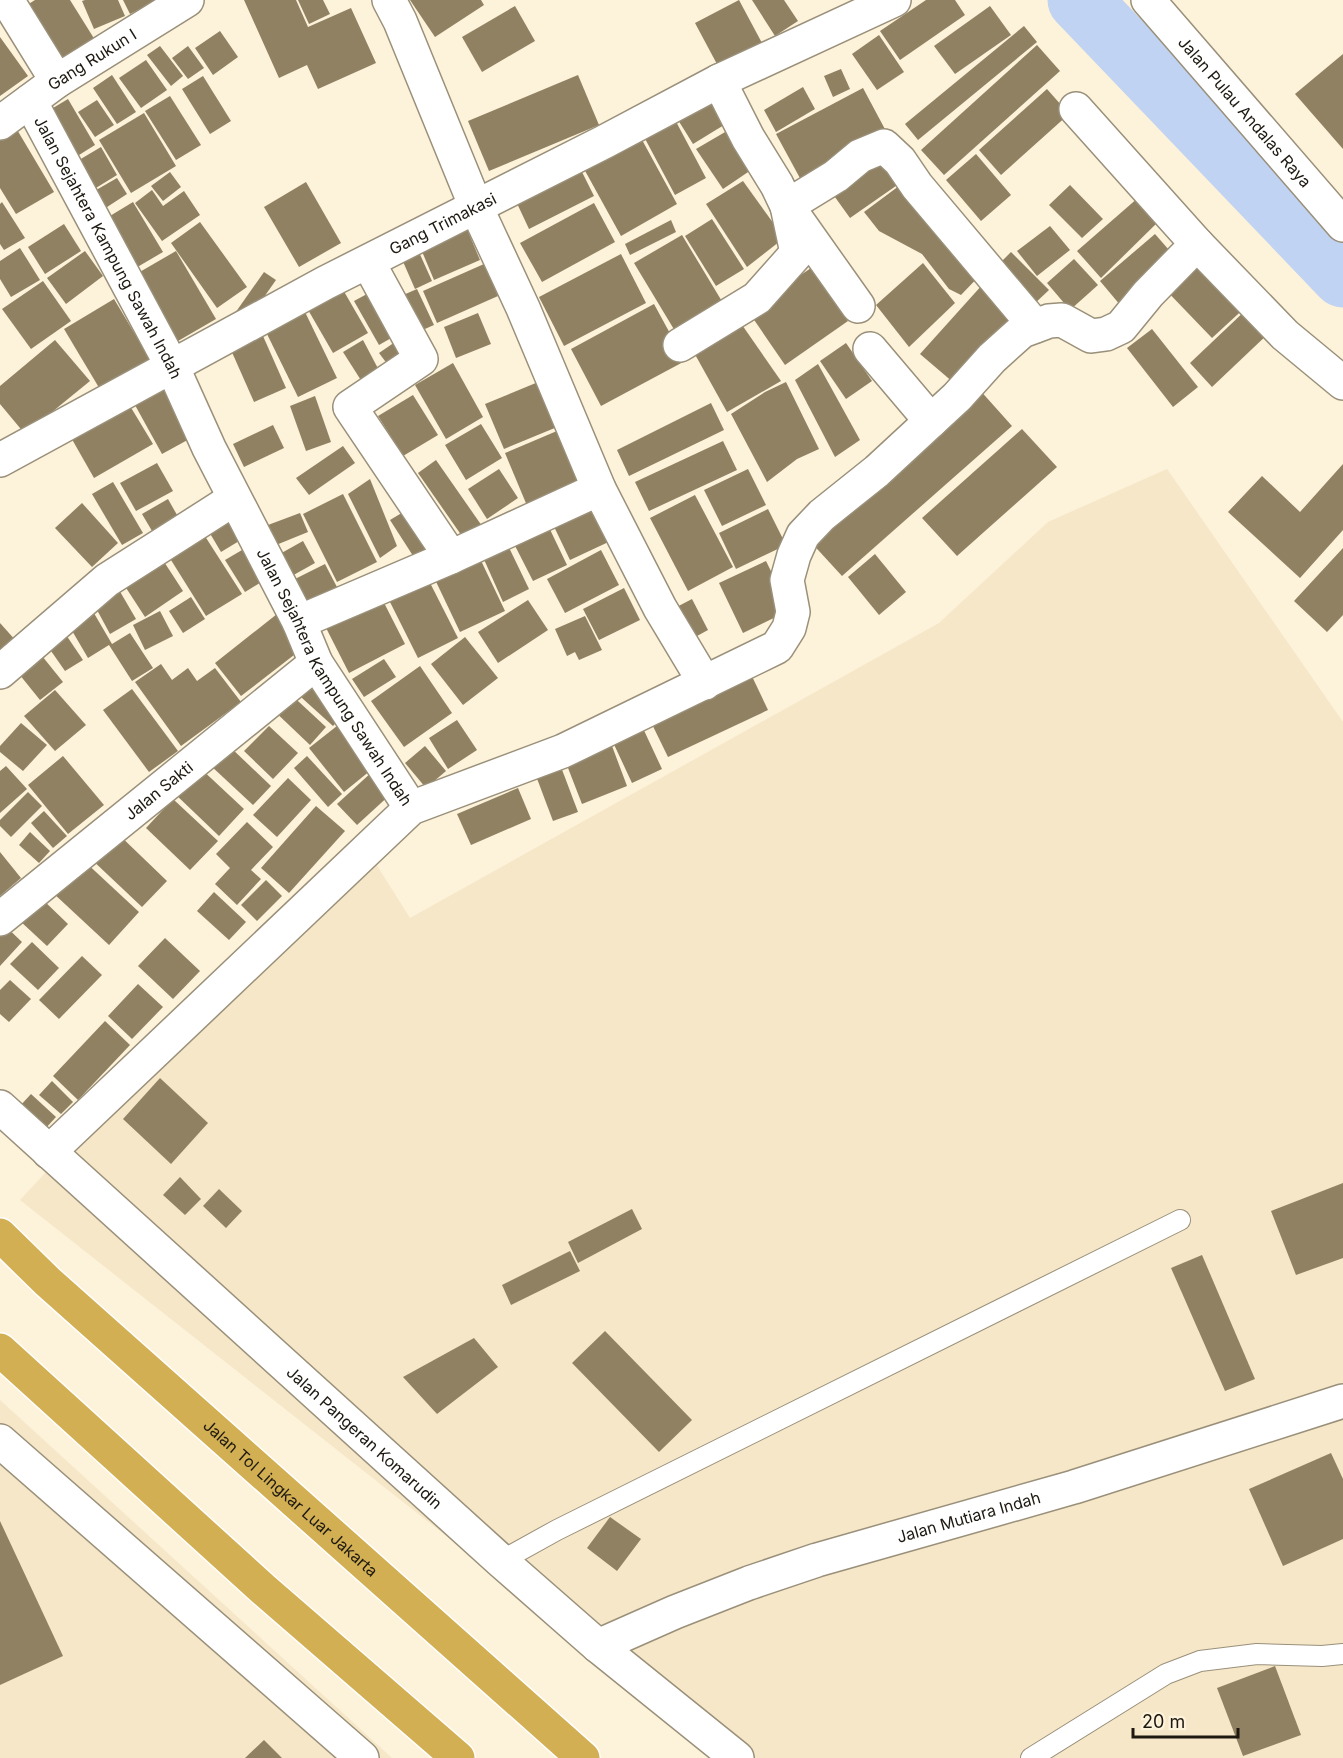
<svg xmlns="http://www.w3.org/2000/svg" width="1343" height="1758" viewBox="0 0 1343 1758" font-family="Inter,sans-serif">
<rect width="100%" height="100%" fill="#fdf2da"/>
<g fill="#f5e7c8">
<polygon points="1167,469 1343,722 1343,1758 728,1758 20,1200 359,837 410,918 939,623 1048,522"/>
<polygon points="0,1400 392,1758 0,1758"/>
</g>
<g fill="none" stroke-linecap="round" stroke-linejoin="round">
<polyline stroke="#c0d3f2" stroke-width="63" points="1079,0 1343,276"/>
</g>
<g fill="#8f8161">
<polygon points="35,0 70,0 95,40 63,61 27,5"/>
<polygon points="85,0 118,0 125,16 94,29 82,1"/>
<polygon points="123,0 157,0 130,14"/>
<polygon points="244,0 296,0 308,27 351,8 376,63 318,89 307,65 279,78"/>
<polygon points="298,0 323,0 330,14 309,24"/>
<polygon points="410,0 481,0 484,5 435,37"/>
<polygon points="739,0 762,43 718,66 695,23"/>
<polygon points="752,0 784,0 798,21 775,36"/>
<polygon points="926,0 955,0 965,15 900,60 880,31"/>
<polygon points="515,6 535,41 482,72 462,37"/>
<polygon points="990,6 1011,35 955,74 934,46"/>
<polygon points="1024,26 1037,42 918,140 905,124"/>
<polygon points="220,31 238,57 213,75 195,48"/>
<polygon points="879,35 904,72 877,90 852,54"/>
<polygon points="0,37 28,76 0,96"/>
<polygon points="1037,45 1060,71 944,175 921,150"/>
<polygon points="160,46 183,76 171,86 147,55"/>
<polygon points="188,46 204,68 188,79 172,58"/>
<polygon points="1343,54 1343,149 1295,94"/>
<polygon points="146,60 167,90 141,108 119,78"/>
<polygon points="841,69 850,89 833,97 824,76"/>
<polygon points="112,75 136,112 117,124 93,88"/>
<polygon points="578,75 599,125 489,171 468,121"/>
<polygon points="203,76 231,121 210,134 182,89"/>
<polygon points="803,87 815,109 776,132 764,110"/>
<polygon points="863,88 887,133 801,180 776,134"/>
<polygon points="1047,89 1069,114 1001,175 979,150"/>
<polygon points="170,96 201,145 176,160 145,111"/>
<polygon points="706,96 724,125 693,144 675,115"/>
<polygon points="68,99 95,145 71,160 43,114"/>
<polygon points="97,100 114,125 95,137 78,112"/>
<polygon points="144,113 176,166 131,193 99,140"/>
<polygon points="673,116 706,178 675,195 642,133"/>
<polygon points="635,127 677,204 621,236 578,158"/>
<polygon points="16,128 54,192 16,214 0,188 0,137"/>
<polygon points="732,128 757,166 723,189 696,149"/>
<polygon points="101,147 117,175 91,191 74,163"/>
<polygon points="879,149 903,181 850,218 827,186"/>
<polygon points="976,154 1011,195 981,221 946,180"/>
<polygon points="578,164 594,196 529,229 514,197"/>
<polygon points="170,172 181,187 163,201 151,186"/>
<polygon points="117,178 127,194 101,211 91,193"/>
<polygon points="907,180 984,271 961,295 949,289 922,254 879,231 864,212"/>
<polygon points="743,181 784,238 747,267 706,204"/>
<polygon points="306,182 341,243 299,267 264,207"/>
<polygon points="1070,185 1103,219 1082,238 1049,205"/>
<polygon points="152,190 163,206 184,191 200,215 162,241 135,203"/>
<polygon points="1139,197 1160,220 1101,278 1077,251"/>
<polygon points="2,202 25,238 4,250 0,244 0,204"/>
<polygon points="133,202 163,252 134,269 105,219"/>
<polygon points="594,203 615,242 542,282 520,243"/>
<polygon points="712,219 744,269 716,286 685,236"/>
<polygon points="671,220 676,232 630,255 625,244"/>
<polygon points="200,222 247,287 217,308 171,243"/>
<polygon points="64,224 81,251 45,274 28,247"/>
<polygon points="1050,226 1070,250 1037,276 1017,251"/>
<polygon points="467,229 480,260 434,280 421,249"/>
<polygon points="1155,234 1176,258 1121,306 1100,281"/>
<polygon points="682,235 729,313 681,341 634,263"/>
<polygon points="20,248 40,280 11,297 0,279 0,261"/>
<polygon points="1199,249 1250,303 1212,338 1161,285"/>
<polygon points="418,250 432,281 415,289 401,257"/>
<polygon points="85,251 103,276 66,304 47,278"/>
<polygon points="176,251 216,319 178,341 138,273"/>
<polygon points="1011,252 1049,290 1032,306 995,268"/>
<polygon points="621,254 646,303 564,346 539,297"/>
<polygon points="1074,259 1098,285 1070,310 1047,283"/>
<polygon points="923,263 955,303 909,347 876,305"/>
<polygon points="484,264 498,296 437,323 423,291"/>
<polygon points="811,268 848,321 785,365 748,311"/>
<polygon points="264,272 276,280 245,324 233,316"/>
<polygon points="43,281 71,321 31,349 2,309"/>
<polygon points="983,284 1017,313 954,383 920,354"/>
<polygon points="342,288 368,333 333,353 307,308"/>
<polygon points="417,289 434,325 411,335 394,299"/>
<polygon points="367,294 393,337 379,345 354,301"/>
<polygon points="114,299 154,366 104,396 64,329"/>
<polygon points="654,304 685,361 601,406 571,349"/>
<polygon points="1248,308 1270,332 1212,387 1190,363"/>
<polygon points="305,312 337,378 298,397 266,332"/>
<polygon points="478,313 491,344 456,358 444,327"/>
<polygon points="740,322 781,381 727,412 692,349"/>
<polygon points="1152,329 1198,387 1173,407 1127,348"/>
<polygon points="263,336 286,388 254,402 231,350"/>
<polygon points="55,340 90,381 25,434 0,404 0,386"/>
<polygon points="363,340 383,378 364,385 343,352"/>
<polygon points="398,340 409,355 391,369 379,353"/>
<polygon points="846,343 872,381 846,399 820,361"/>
<polygon points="453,363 483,417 446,439 415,385"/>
<polygon points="818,364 860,440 835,457 795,380"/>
<polygon points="160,379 193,437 162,454 130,396"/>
<polygon points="543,380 562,425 504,449 485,404"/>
<polygon points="786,382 819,449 797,459 767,482 731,414 765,392"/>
<polygon points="978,388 1012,426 842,576 808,539"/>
<polygon points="413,395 438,435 403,456 378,416"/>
<polygon points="315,396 331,442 306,451 290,406"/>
<polygon points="127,401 153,444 94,478 69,434"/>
<polygon points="711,403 724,430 629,476 617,450"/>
<polygon points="481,424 502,458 466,480 445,445"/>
<polygon points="273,425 284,448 244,467 233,444"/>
<polygon points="564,428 587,483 528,508 505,453"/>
<polygon points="1022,429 1057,467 957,556 922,518"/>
<polygon points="723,441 737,470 649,511 635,482"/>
<polygon points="343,446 355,463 309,495 296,478"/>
<polygon points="436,460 482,526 464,539 418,473"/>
<polygon points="157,463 173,491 136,511 120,483"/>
<polygon points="1343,464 1343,530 1300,578 1228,512 1262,476 1300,512"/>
<polygon points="499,469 518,498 487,519 468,489"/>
<polygon points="748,469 766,505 722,526 704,490"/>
<polygon points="370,479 397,546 380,558 348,494"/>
<polygon points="113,482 143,533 122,545 92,494"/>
<polygon points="595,492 617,538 570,560 548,514"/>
<polygon points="343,494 377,562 337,582 303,514"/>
<polygon points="695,495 733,567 688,591 650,518"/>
<polygon points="168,499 181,522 155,536 142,514"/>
<polygon points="82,503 118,543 92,567 55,528"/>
<polygon points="233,508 249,535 221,552 205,525"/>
<polygon points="410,508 439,547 417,562 390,520"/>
<polygon points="768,509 786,545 736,569 719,533"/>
<polygon points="300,513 308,532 276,545 268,525"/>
<polygon points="544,517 567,565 533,581 509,534"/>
<polygon points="201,530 242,594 206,616 166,552"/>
<polygon points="503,535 529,589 503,602 478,546"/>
<polygon points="303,541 315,563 290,577 278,555"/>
<polygon points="254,543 273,575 245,592 225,560"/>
<polygon points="475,548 505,611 460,632 430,569"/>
<polygon points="1343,548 1343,615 1327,632 1294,601"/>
<polygon points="601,550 619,585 565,613 547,579"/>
<polygon points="157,551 183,591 145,617 119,577"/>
<polygon points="875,554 906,592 879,615 848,577"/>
<polygon points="766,561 790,610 743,633 719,583"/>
<polygon points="325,564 339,591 305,608 291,581"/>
<polygon points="424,571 458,638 418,658 384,590"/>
<polygon points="115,583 136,619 110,634 90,597"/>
<polygon points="624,588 640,620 599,640 583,609"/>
<polygon points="378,591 405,644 349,673 322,620"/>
<polygon points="191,597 205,619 183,633 169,611"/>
<polygon points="692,599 708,630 686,642 669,611"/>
<polygon points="528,600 548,630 498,663 478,632"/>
<polygon points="88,603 112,644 130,633 153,668 132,681 109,645 88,658 64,617"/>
<polygon points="160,611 173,636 145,650 133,625"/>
<polygon points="277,614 303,648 241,696 215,663"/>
<polygon points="585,616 602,650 579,660 575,652 567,656 555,629"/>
<polygon points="0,623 17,642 0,657"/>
<polygon points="60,626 83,660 65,671 42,638"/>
<polygon points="465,637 498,678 463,705 431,664"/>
<polygon points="34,646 63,682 40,700 11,664"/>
<polygon points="384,659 396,677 364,697 352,679"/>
<polygon points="161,664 172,680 188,668 197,681 215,668 241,702 181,746 135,682"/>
<polygon points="420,666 452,713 404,747 371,701"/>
<polygon points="748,668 768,710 668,757 648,716"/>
<polygon points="307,673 347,711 333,726 292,689"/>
<polygon points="132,689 178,751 149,772 103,710"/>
<polygon points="285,689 326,727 310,745 269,706"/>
<polygon points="55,690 86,725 55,751 24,716"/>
<polygon points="457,720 477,750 448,769 429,738"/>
<polygon points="342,722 376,766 344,792 309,748"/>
<polygon points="21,723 47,745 23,771 0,752 0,746"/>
<polygon points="641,724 662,769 632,783 611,738"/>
<polygon points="269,726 298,753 273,779 244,751"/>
<polygon points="609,738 627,786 582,804 563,755"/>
<polygon points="229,746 271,786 253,805 210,765"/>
<polygon points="425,746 446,771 426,788 405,763"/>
<polygon points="63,756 104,805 68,834 28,785"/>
<polygon points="307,756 342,794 328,807 294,768"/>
<polygon points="558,759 578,812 553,821 533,768"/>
<polygon points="6,766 27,789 0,813 0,771"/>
<polygon points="198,766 244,809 219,836 173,792"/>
<polygon points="373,771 393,792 357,825 337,804"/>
<polygon points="288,778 311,800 277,837 253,815"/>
<polygon points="518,788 531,819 471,845 457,814"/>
<polygon points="28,792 42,806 11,837 0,826 0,820"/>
<polygon points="173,799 218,841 190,870 146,828"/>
<polygon points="316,806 345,831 289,893 261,868"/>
<polygon points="44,811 67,836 53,848 31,823"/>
<polygon points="247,822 273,847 251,870 261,879 237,905 215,884 230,868 216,854"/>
<polygon points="114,830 167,881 142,907 89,857"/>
<polygon points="30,832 50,851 39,863 19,845"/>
<polygon points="0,852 21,878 0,896"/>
<polygon points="82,859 139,912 109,945 52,892"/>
<polygon points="266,880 282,896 257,921 241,905"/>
<polygon points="214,892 246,922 229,940 197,911"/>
<polygon points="41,898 68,924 47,946 19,920"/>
<polygon points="0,921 22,942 0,966"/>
<polygon points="165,938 200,971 173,999 138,966"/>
<polygon points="32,942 59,968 38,990 10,964"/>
<polygon points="82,956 102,975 59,1019 39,1000"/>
<polygon points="10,980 31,999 9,1022 0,1014 0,990"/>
<polygon points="138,984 163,1007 132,1039 108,1016"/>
<polygon points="105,1021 130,1045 78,1100 53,1076"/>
<polygon points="160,1078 208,1123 171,1164 123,1119"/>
<polygon points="52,1081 73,1102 61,1114 39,1095"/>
<polygon points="31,1094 56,1117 44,1130 19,1107"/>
<polygon points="180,1177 201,1199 185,1215 163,1195"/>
<polygon points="1343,1183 1343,1258 1296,1275 1271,1211"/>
<polygon points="219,1189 242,1211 226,1228 203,1206"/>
<polygon points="632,1209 642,1229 578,1263 568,1242"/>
<polygon points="570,1251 580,1271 511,1305 502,1285"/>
<polygon points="1202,1255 1255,1379 1225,1391 1171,1268"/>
<polygon points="605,1331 692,1420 659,1452 572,1363"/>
<polygon points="474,1338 498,1367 437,1414 403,1377"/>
<polygon points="1331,1453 1343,1479 1343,1539 1283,1566 1249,1489"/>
<polygon points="610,1517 641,1539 617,1571 587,1548"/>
<polygon points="0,1521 63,1656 0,1685"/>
<polygon points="1275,1666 1301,1735 1243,1756 1217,1688"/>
<polygon points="264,1740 282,1758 245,1758"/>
</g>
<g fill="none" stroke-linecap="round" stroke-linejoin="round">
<defs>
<g id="lane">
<polyline points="501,1561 557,1530 1180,1220"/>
<polyline points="1031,1758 1166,1674 1200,1661 1257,1654 1322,1656 1343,1654"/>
</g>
<g id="street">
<polyline points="7,0 57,81"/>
<polyline points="389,0 400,21 476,207 523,308 599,489 660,608 705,683"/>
<path id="s1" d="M1148,0L1343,225"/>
<polyline points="719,81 748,138 777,185 787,206 836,176 860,156 884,146 900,161 917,186 1035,326"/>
<path id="s2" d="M30,101L172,366L209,448L299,622L316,663L411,808"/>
<path id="s3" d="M0,123L57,81L187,0"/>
<polyline points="795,217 858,306"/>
<polyline points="1197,244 1285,335 1343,383"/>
<polyline points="368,262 421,359 350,407 451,557"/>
<polyline points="680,345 757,298 797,253 787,206"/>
<polyline points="870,349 931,421"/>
<path id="s4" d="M0,460L325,283L604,142L719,81L894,0"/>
<polyline points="299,622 451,557 599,489"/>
<polyline points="0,672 107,580 234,499"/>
<path id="s5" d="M0,919L316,663"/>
<polyline points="49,1152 411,808 563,751 777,647 789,628 793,612 787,580 794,555 803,535 822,515 877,471 957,397 992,358 1022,331 1049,321 1062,320 1091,336 1106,334 1121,327 1148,294 1197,244 1076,109"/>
<path id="s6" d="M598,1646L675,1612L749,1583L817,1560L1074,1487L1343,1401"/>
</g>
<g id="secondary">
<path id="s7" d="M0,1107L501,1561L598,1646L737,1758"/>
<polyline points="0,1441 362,1758"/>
</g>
<g id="highway">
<path id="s8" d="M0,1235L48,1282L583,1758"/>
<polyline points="0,1350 263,1589 458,1758"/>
</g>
</defs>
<use href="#lane" stroke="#9a907a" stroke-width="22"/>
<use href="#street" stroke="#9a907a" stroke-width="36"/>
<use href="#secondary" stroke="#9a907a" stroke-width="36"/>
<use href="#highway" stroke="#fff" stroke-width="36"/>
<use href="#lane" stroke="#fff" stroke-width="20"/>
<use href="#street" stroke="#fff" stroke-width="33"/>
<use href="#secondary" stroke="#fff" stroke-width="33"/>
<use href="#highway" stroke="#d3af53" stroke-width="33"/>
</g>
<g text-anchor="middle" stroke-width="4.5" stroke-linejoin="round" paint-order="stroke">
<g font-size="16" fill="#1d1911" stroke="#fdf2da">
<text dy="6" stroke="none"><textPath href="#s3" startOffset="112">Gang Rukun I</textPath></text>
<text dy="6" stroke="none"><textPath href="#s1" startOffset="148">Jalan Pulau Andalas Raya</textPath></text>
<text dy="6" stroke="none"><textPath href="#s4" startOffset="502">Gang Trimakasi</textPath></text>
<text dy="6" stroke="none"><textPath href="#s2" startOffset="166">Jalan Sejahtera Kampung Sawah Indah</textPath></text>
<text dy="6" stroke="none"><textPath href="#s2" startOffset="652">Jalan Sejahtera Kampung Sawah Indah</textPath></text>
<text dy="6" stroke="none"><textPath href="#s5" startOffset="204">Jalan Sakti</textPath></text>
<text dy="6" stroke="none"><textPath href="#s7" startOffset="492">Jalan Pangeran Komarudin</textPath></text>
<text dy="6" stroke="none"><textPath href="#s8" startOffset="392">Jalan Tol Lingkar Luar Jakarta</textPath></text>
<text dy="6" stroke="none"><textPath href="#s6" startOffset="393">Jalan Mutiara Indah</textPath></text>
</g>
</g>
<path d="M1133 1728v9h105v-9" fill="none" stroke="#1d1911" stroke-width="3"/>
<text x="1142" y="1728" font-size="18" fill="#1d1911" stroke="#fdf2da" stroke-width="4.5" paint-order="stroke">20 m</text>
</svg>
